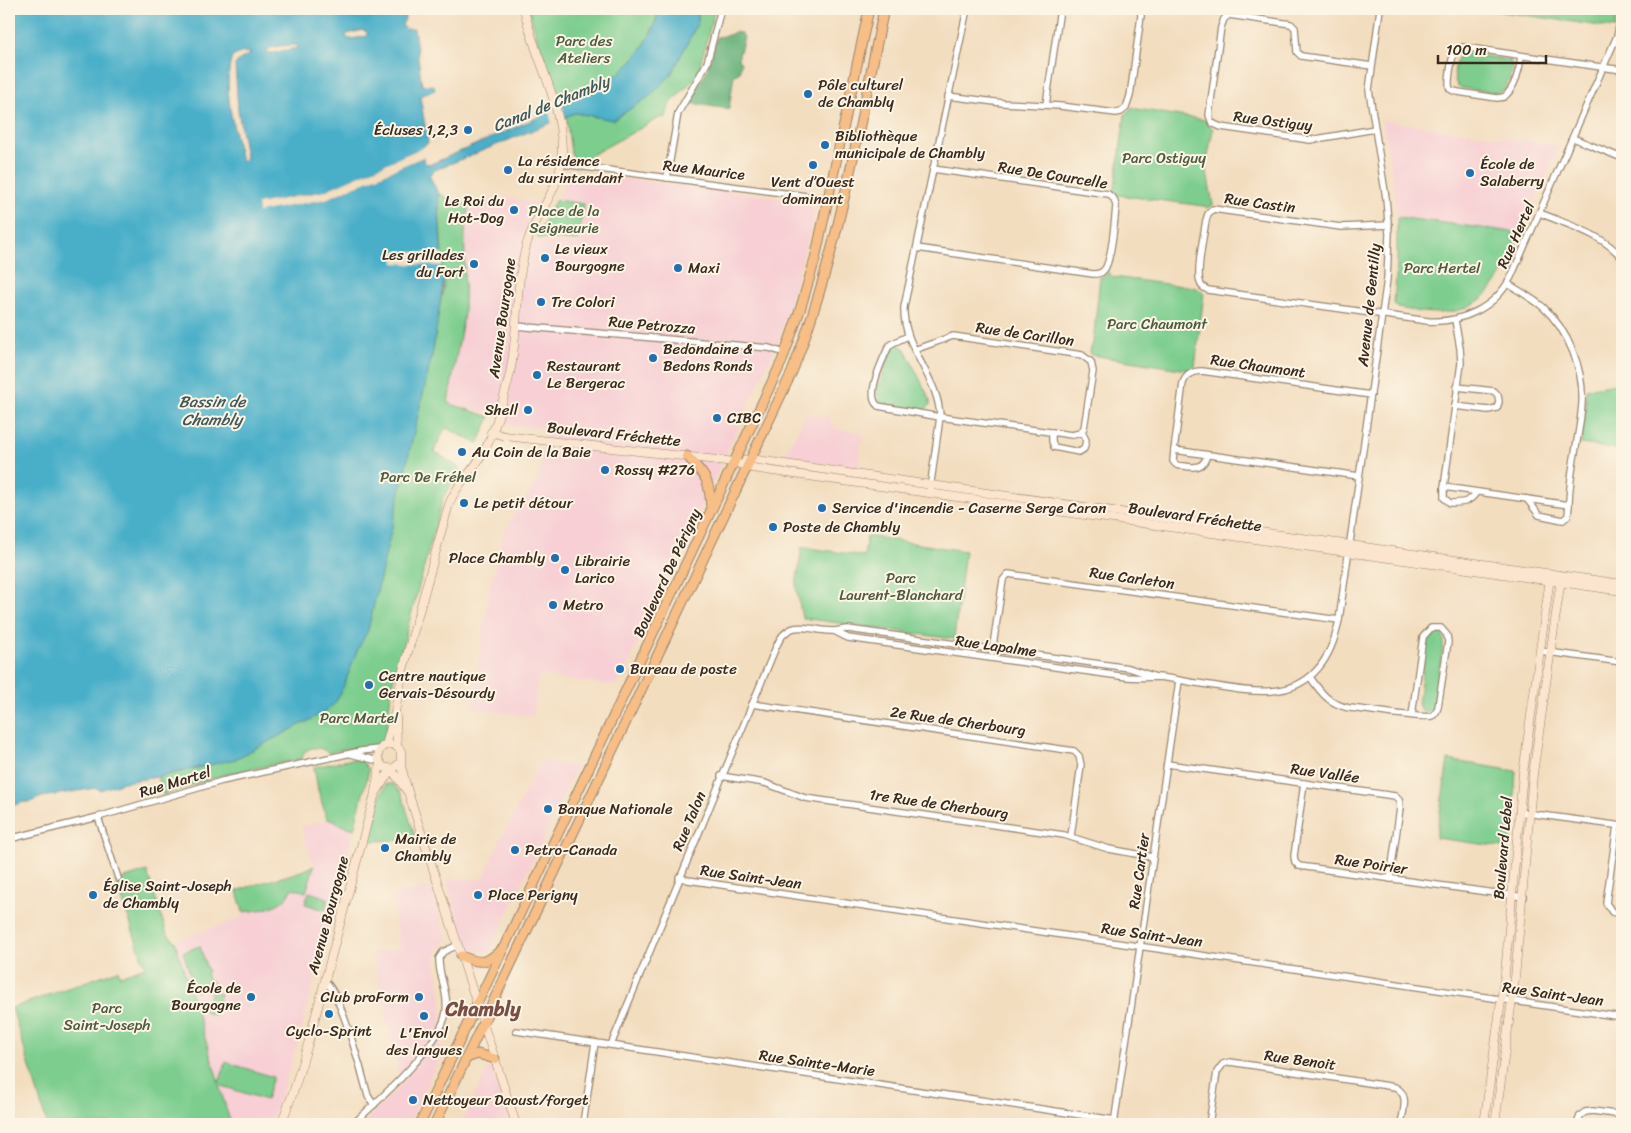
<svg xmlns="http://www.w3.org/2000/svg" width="1631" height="1133" viewBox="0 0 1631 1133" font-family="Sriracha,sans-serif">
<rect width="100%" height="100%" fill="#fcf5e5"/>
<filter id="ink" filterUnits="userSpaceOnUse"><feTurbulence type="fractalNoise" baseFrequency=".02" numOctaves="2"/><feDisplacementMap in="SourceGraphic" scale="10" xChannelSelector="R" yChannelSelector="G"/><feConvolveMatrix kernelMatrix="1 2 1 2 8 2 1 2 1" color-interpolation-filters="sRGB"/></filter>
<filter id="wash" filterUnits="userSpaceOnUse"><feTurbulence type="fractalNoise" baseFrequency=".0096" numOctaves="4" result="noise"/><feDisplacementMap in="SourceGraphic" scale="20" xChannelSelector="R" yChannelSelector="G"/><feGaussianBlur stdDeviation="1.12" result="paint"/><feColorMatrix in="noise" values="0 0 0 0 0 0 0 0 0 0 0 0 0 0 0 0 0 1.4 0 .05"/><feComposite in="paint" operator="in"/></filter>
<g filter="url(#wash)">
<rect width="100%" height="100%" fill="#f3ddbf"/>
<g fill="#f7cfd4">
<polygon points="1382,120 1559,146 1521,233 1397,217 1393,178"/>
<polygon points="574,172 796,200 812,207 815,214 780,337 621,679 617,686 539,676 533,717 472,708 490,585 506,527 539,477 546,428 507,425 506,420 490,414 448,403 464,314 465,233 469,205 505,197 538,203 522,239 579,243 586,203 558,199 568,175"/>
<polygon points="806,414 829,417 835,429 863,433 858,468 784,457"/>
<polygon points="541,761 577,766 489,953 467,949 446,879 483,879 499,842"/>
<polygon points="330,819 335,820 338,824 354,829 299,1037 281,1095 270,1124 231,1124 175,941 240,918 243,912 237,891 260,883 289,876 314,866 301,827"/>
<polygon points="431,887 446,939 434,958 442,1000 439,1058 408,1124 363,1124 406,1079 398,1071 372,953 399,948 392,895"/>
<polygon points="490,1064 510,1124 461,1124"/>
</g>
<g fill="#7ccd8e" stroke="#5c7c56">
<path d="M529,9H659C652,41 631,68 603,84C595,89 586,91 578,95C572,98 567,103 562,107L560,95L537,39Z"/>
<path d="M698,9H715L699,69L693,80L669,105L666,118L661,117L584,159C577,160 574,159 571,153L566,116L575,113L613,120L650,96L671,75L698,22Z"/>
<polygon points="1482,9 1617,9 1615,28"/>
<path d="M1463,53L1510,60L1513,69L1505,89L1497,93L1462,88L1457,85C1452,76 1454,58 1463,53Z"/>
<polygon points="1131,108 1205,120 1213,129 1206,167 1213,205 1208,208 1204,206 1118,195 1117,197 1114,194 1125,115"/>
<path d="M438,193L455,202L469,205L465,233L464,314L448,403L490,417L478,444L447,428L444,430L434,451L461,469L443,498L392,685L387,728L384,739L374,746L365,748L344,749L328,753C324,748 311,745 305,752C303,754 303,757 301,759L223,775L163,795L158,777L235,759L325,712C343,696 344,679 354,658C358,648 363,639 368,630L444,286Z"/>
<polygon points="556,200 584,204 578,241 537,238 547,215"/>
<path d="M1397,217L1521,233C1504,274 1489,313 1436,313C1424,313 1410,310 1398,308L1394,304L1397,263Z"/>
<polygon points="1108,272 1113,277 1197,288 1204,293 1195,367 1187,370 1091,355 1089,353 1093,343 1100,277 1105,276"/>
<polygon points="899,345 905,349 930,400 930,405 925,410 883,404 879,401 877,390 892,350 895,346"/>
<polygon points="1622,383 1622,450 1581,444 1586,409 1586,389"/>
<polygon points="867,536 965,551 954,639 802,618 796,586 802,547 864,556"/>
<path d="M1435,631L1441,633L1444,640L1434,706C1431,712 1426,713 1420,709L1418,703L1427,639L1429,634Z"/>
<polygon points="353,759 362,761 369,770 354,829 338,824 335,820 327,819 318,790 314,767"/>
<polygon points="1448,760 1516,771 1510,848 1436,838"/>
<polygon points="386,784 393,784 402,795 416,840 369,841 381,793"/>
<path d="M314,866L306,892L292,888C284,908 262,910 243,912L237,891C262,881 289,877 314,866Z"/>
<polygon points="147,871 167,934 175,941 219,1083 226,1062 273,1077 266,1100 219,1085 231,1124 47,1124 12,1008 118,970 120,976 145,967 116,881"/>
<polygon points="309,892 328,898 325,910 305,904"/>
<polygon points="200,946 208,972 206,973 208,979 212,981 213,986 195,992 183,952"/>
<polygon points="211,991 221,994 214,1015 204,1012"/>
</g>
<polygon fill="#65b079" stroke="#506d4c" points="735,32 741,33 744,37 738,59 741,63 739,73 734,75 729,109 694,104 692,97 707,70 717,37 729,35"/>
<path fill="#49afc9" stroke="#426c74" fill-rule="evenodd" d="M9,9H404L405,19L402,25L406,29H414L422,86L434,85L435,90L420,96L428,143L421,148L324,191L257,204L258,211L326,199L423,157L424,163L431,164L562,107C567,103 572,98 578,95C586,91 595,89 603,84C631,68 652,41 659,9H698V22L671,75L650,96L613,120L575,113L435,170L429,175L438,193L442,266L444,277L433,351L368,630L357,651L343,688L335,703L325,712L235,759L158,777L124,782L100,790L96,788L42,797L30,802H23L9,807ZM363,30L367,32V36L352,39L346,38L347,34ZM298,45L297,48L273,53L265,52C273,44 288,46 298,45ZM243,52L251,53C245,58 239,58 235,65L238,110L246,157L243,162L240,157C234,126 222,89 232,57Z"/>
<g fill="#f3ddbf">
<polygon points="562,104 565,119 552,125 549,110"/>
<polygon points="421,148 422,151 325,193 260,206 260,209 326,197 422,154 423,157 326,199 258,212 257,204 324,191"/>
<polygon points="394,251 442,254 442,266 394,263"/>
</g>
</g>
<g filter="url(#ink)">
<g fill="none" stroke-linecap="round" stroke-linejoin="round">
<defs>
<g id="street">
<path d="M1521,56C1520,69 1515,88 1504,97L1497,98L1458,92C1454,91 1452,91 1450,89C1447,84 1452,55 1455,51C1458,48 1459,48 1463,47L1622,70"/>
<polyline points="1372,66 1301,56 1297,52 1295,28 1291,24 1229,15 1224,19 1221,27 1209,115 1212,123 1221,127 1310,140 1375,129"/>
<polyline points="948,96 1003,103 1060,106 1116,113 1121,112 1126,108 1130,96 1141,16 1140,9"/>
<polyline points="1046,105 1060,9"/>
<polyline points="1573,138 1622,158"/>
<polyline points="562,164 814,197 842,202"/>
<polyline points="667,178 678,113 707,63 721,9"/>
<path d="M1540,213C1568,225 1603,234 1622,258"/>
<path d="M1389,225L1341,227L1213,209L1208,214L1206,220C1204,234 1196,271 1200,282C1201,287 1204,288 1208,290L1428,321C1462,323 1495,308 1511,277L1617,36L1622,13"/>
<path d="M917,248L1093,274C1097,274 1101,274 1104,270C1111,263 1115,218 1116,206L1114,199L1108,194L933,169"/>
<path d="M1455,320L1460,348L1461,363L1444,487L1569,505C1569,471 1580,437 1582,403C1584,369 1568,330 1543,307C1532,298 1520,291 1508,284"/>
<polyline points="516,326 769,348 785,353"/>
<path d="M908,336L891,344L888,348C882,362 865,395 878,406L940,417L1072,435L1080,433L1084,428L1093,371L1091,362L1082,355L953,336L914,350"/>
<polyline points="1455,406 1488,410 1497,408 1499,402 1498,395 1494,391 1457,387"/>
<polyline points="1052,432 1052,441 1054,447 1079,452 1084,449 1086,440 1082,432"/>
<path d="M1174,450L1173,461C1176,466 1178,466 1184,466C1195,468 1204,468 1207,455"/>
<path d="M1359,476L1174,450L1183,383C1186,374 1193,371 1202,371L1371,395"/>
<path d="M1444,487V498L1450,503C1462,503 1469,503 1476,493"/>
<path d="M930,489L940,417C939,377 902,348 904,307L967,9"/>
<polyline points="1527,499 1539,515 1563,520 1568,516 1569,505"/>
<path d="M834,631L848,638L1127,677C1138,678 1148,677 1158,677C1170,678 1183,681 1196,683C1220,686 1247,693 1272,691C1313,688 1332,657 1339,620L1387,279L1389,234L1386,198L1369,90L1380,9"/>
<polyline points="1540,651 1622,662"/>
<polyline points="992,652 1003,580 1008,574 1339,620"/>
<path d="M1310,677C1321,693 1329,704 1349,708C1363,709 1423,719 1432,716C1436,714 1437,711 1438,707L1448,642L1447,635L1441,628H1431L1423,637L1412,715"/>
<polyline points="752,704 1074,751 1079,756 1081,765 1071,836"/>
<polyline points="351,754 378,761"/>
<polyline points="1167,764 1395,796 1399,800 1400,808 1390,879"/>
<polyline points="721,776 765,783 805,798 1064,835 1109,849 1153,857"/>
<polyline points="1304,783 1294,856 1295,862 1299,866 1524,897"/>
<polyline points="1519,812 1622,826"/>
<polyline points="98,817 118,878"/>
<polyline points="1617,826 1606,903 1612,912 1622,915"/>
<polyline points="9,839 98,817 222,781 361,751 379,749"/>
<polyline points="679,877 688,880 1622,1017"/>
<path d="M325,982C339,988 363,1076 368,1096L374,1105"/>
<polyline points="516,1031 1115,1120"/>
<path d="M611,1045L776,647C789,616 808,631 833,631C838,631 843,629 848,629L1129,668L1156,677"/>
<path d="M353,1124C378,1101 442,1044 446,1012C449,992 438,976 439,958L443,952L458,945"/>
<polyline points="583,1124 595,1043"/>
<polyline points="1114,1124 1179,681"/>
<path d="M1209,1124L1217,1072L1223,1064L1230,1062L1395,1087C1410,1094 1403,1111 1401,1124"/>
<polyline points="1577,1124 1580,1116 1585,1112 1593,1111 1622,1115"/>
</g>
<g id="secondary">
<polyline points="491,432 505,436 735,462 747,467 766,470 1622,591"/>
<polyline points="746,460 751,459 1622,584"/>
<polyline points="396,717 397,746"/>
<path d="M386,745L395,712L403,670L449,504C456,485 471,473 481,457C493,437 500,411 506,389C520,342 513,290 527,243C537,211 563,186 562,151C562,101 534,57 524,9"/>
<path d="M401,762L393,769L383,767L378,759C377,744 392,739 401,751V766L409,795L516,1124"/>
<polyline points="391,769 407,791"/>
<polyline points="376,793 391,769"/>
<polyline points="281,1124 294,1090 308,1044 374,797 380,764"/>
<polyline points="1484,1124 1505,973 1523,773 1550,578"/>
<polyline points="1495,1124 1515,978 1533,774 1561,579"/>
</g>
<g id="primary">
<path d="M687,456C707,477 710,481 711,510"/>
<path d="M461,956C480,964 486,964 501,950"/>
<polyline points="466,1058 478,1054 495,1059"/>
<polyline points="420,1124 782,361 800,310 815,259 869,9"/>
<path d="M435,1124L792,372C838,255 858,131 884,9"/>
</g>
</defs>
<use href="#street" stroke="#97846e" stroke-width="8"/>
<use href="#secondary" stroke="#97846e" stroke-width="9"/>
<use href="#primary" stroke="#97846e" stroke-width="11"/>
<use href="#street" stroke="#fff" stroke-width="5.5"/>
<use href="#secondary" stroke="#fce5cf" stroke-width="8"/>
<use href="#primary" stroke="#f7be87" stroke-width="9"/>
</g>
</g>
<g fill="#1f6fb2" stroke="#fcf5e5" stroke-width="2">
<circle cx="808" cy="94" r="5"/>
<circle cx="468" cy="130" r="5"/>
<circle cx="825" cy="145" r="5"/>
<circle cx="813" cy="165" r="5"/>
<circle cx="508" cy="170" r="5"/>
<circle cx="1470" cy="173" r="5"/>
<circle cx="514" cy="210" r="5"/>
<circle cx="545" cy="258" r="5"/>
<circle cx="474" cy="264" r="5"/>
<circle cx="678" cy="268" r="5"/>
<circle cx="541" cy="302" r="5"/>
<circle cx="653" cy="358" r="5"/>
<circle cx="537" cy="375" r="5"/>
<circle cx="528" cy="410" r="5"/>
<circle cx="717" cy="418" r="5"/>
<circle cx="462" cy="452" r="5"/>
<circle cx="605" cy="470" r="5"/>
<circle cx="464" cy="503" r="5"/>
<circle cx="822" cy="508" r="5"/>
<circle cx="773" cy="527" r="5"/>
<circle cx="555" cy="558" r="5"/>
<circle cx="565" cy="570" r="5"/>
<circle cx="553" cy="605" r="5"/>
<circle cx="620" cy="669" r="5"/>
<circle cx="369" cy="685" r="5"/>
<circle cx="548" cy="809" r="5"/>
<circle cx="385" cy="848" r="5"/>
<circle cx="515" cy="850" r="5"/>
<circle cx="93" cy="895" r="5"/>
<circle cx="478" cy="895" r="5"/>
<circle cx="251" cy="997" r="5"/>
<circle cx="419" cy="997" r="5"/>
<circle cx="329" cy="1014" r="5"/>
<circle cx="424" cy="1016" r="5"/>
<circle cx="413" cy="1100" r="5"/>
</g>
<g text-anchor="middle" stroke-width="4" stroke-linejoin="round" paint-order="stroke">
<g font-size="15" fill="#4e5b40" stroke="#fcf5e5">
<text x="584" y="46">Parc des<tspan x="584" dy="17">Ateliers</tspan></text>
<text x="1164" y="163">Parc Ostiguy</text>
<text x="564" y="216">Place de la<tspan x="564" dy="17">Seigneurie</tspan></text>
<text x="1442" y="273">Parc Hertel</text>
<text x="1157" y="329">Parc Chaumont</text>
<text x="428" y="482">Parc De Fréhel</text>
<text x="901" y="583">Parc<tspan x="901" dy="17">Laurent-Blanchard</tspan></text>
<text x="359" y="723">Parc Martel</text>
<text x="107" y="1013">Parc<tspan x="107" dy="17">Saint-Joseph</tspan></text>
</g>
<g font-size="15" fill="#3b2a1e" stroke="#fcf5e5" text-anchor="start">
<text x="818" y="90">Pôle culturel<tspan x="818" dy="17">de Chambly</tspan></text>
<text x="458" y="135" text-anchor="end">Écluses 1,2,3</text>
<text x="835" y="141">Bibliothèque<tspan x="835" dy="17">municipale de Chambly</tspan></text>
<text x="518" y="166">La résidence<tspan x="518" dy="17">du surintendant</tspan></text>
<text x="1480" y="169">École de<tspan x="1480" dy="17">Salaberry</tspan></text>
<text x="813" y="187" text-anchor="middle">Vent d’Ouest<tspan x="813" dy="17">dominant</tspan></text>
<text x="504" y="206" text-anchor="end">Le Roi du<tspan x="504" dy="17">Hot-Dog</tspan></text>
<text x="555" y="254">Le vieux<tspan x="555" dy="17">Bourgogne</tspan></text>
<text x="464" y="260" text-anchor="end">Les grillades<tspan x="464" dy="17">du Fort</tspan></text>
<text x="688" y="273">Maxi</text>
<text x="551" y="307">Tre Colori</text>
<text x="663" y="354">Bedondaine &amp;<tspan x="663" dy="17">Bedons Ronds</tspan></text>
<text x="547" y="371">Restaurant<tspan x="547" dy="17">Le Bergerac</tspan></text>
<text x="518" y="415" text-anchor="end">Shell</text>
<text x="727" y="423">CIBC</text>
<text x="472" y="457">Au Coin de la Baie</text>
<text x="615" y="475">Rossy #276</text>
<text x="474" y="508">Le petit détour</text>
<text x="832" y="513">Service d'incendie - Caserne Serge Caron</text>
<text x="783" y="532">Poste de Chambly</text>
<text x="545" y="563" text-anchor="end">Place Chambly</text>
<text x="575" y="566">Librairie<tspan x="575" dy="17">Larico</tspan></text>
<text x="563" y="610">Metro</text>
<text x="630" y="674">Bureau de poste</text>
<text x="379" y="681">Centre nautique<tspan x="379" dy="17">Gervais-Désourdy</tspan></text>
<text x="558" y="814">Banque Nationale</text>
<text x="395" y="844">Mairie de<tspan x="395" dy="17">Chambly</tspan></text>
<text x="525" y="855">Petro-Canada</text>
<text x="103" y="891">Église Saint-Joseph<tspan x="103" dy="17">de Chambly</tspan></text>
<text x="488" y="900">Place Perigny</text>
<text x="241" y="993" text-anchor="end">École de<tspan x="241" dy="17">Bourgogne</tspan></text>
<text x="409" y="1002" text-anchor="end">Club proForm</text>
<text x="329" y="1036" text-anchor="middle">Cyclo-Sprint</text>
<text x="424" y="1038" text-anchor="middle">L'Envol<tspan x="424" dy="17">des langues</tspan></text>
<text x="423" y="1105">Nettoyeur Daoust/forget</text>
</g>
<g font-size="15" fill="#3b2a1e" stroke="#fcf5e5">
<text transform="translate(1273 121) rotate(7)" y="5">Rue Ostiguy</text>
<text transform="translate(704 170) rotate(7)" y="5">Rue Maurice</text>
<text transform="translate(1053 175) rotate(9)" y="5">Rue De Courcelle</text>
<text transform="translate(1260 203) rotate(8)" y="5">Rue Castin</text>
<text transform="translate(1516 235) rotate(-66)" y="5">Rue Hertel</text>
<text transform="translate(1369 305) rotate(-84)" y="5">Avenue de Gentilly</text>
<text transform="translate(502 318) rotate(-82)" y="5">Avenue Bourgogne</text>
<text transform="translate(652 325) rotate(5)" y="5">Rue Petrozza</text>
<text transform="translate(1025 334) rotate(8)" y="5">Rue de Carillon</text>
<text transform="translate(1258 366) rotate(8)" y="5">Rue Chaumont</text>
<text transform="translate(614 434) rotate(6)" y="5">Boulevard Fréchette</text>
<text transform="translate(1195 517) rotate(8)" y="5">Boulevard Fréchette</text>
<text transform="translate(667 573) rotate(-65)" y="5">Boulevard De Périgny</text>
<text transform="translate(1132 578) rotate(8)" y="5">Rue Carleton</text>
<text transform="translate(996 646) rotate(8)" y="5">Rue Lapalme</text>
<text transform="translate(958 721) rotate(8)" y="5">2e Rue de Cherbourg</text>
<text transform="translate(1325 773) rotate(8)" y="5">Rue Vallée</text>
<text transform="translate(175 782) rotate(-17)" y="5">Rue Martel</text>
<text transform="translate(939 804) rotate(8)" y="5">1re Rue de Cherbourg</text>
<text transform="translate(689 821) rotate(-67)" y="5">Rue Talon</text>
<text transform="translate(1503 848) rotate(-85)" y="5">Boulevard Lebel</text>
<text transform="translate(1371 864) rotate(8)" y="5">Rue Poirier</text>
<text transform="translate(1139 871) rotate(-82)" y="5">Rue Cartier</text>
<text transform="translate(751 877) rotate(8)" y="5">Rue Saint-Jean</text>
<text transform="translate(328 915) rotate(-75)" y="5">Avenue Bourgogne</text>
<text transform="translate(1152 935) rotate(8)" y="5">Rue Saint-Jean</text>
<text transform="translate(1553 994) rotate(8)" y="5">Rue Saint-Jean</text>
<text transform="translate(1300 1060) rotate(8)" y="5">Rue Benoit</text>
<text transform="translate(817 1063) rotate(8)" y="5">Rue Sainte-Marie</text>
</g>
<g font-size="16" font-style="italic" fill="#40595a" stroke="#fcf5e5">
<text transform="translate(551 103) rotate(-22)" y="6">Canal de Chambly</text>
<text x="212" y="407">Bassin de<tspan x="212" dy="18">Chambly</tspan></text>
</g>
<g font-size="20" font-weight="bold" fill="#784e45" stroke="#fcf5e5">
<text x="483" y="1016">Chambly</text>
</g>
</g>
<rect width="1631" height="1133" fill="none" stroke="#fcf5e5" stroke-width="30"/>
<path d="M1438 55v8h108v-8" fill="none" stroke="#3b2a1e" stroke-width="2.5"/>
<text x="1446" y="55" font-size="15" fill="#3b2a1e" stroke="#fcf5e5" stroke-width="4" paint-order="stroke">100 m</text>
</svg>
